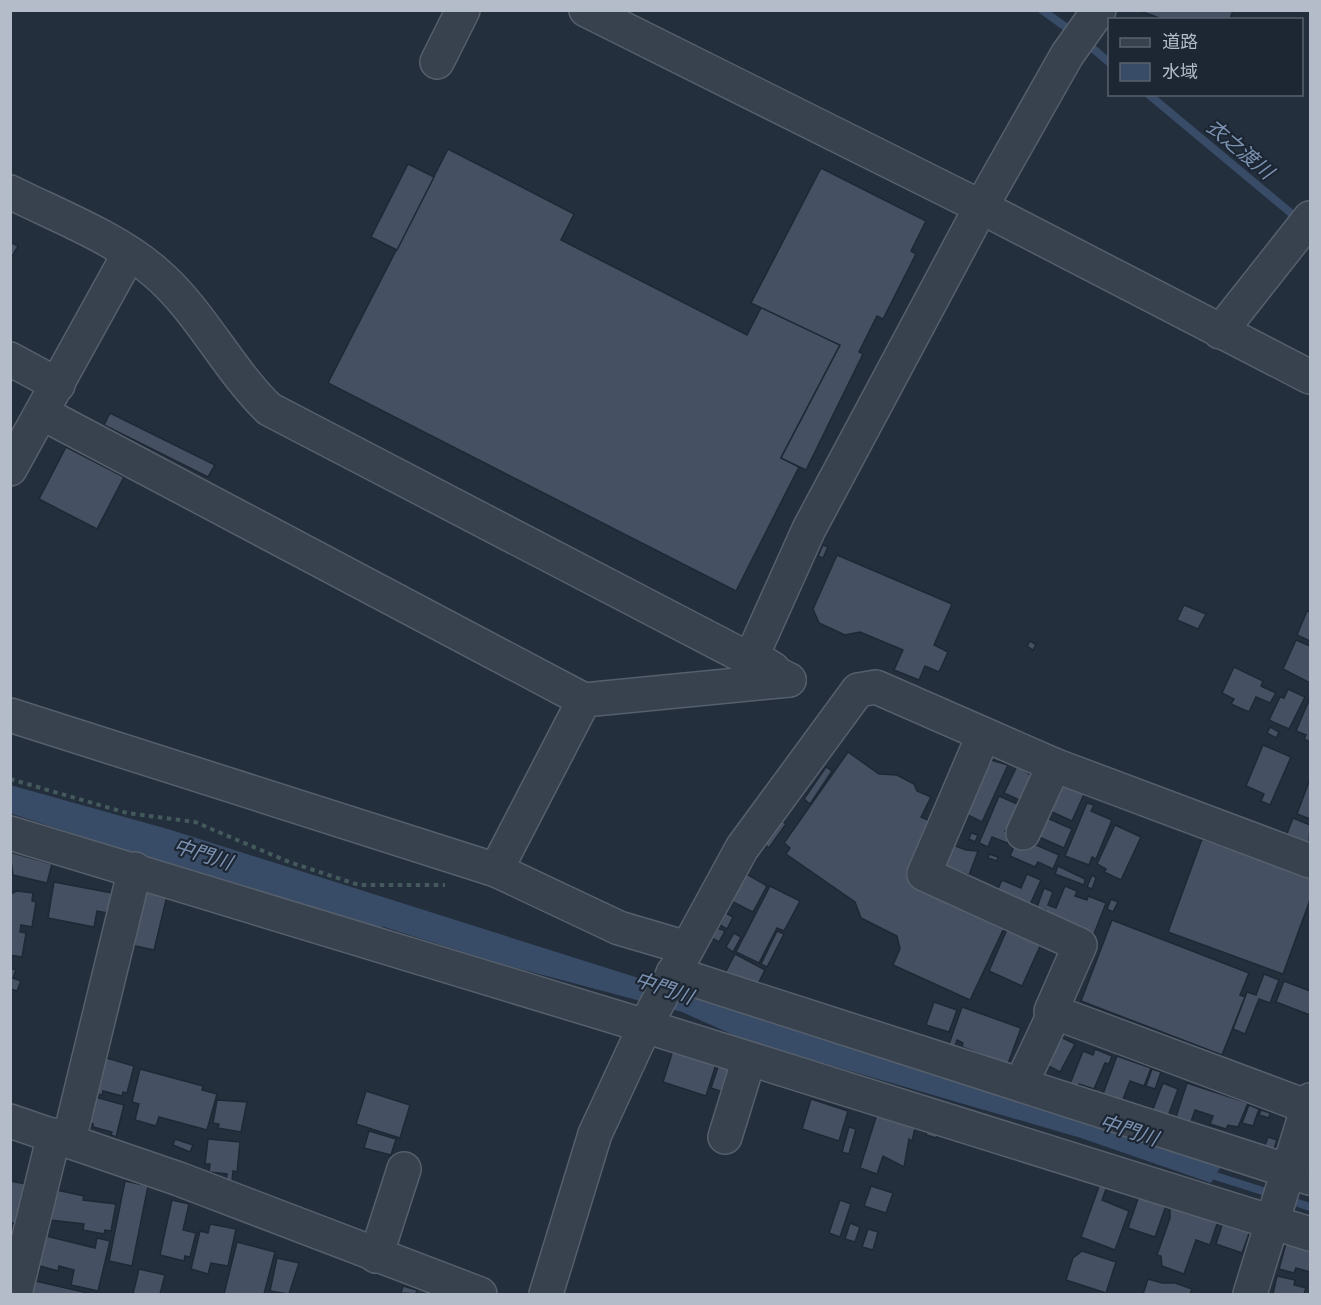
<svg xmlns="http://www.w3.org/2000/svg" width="1321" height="1305" viewBox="0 0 1321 1305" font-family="Quicksand,'Noto Sans JP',sans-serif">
<rect width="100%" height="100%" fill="#242f3e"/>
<polygon fill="#394c67" points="10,785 171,830 1223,1163 1211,1183 1081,1138 747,1041 682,1012 501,964 11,809"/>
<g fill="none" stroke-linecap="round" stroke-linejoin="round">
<g stroke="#394c67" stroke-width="8">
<polyline points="1042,10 1074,33"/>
<polyline points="1085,42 1110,63"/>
<polyline points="1148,94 1298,219"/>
<polyline points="10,809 378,928"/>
<polyline points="1206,1173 1272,1194"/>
<polyline points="1286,1199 1310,1207"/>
</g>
</g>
<g fill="#455162" stroke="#1f2835" stroke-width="1.5">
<polygon points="1137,10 1233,10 1230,20 1165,20"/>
<polygon points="448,149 574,214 561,240 747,335 762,306 840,345 781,458 799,467 736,591 328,383"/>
<polygon points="408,164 434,177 397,250 371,237"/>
<polygon points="821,168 926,221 911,251 916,254 883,319 877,316 859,352 863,354 806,470 781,458 840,345 751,303"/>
<polygon points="10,242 18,246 10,260"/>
<polygon points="110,413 215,465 208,477 104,425"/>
<polygon points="66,447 124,477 97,529 39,499"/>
<polygon points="823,545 828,547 823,558 818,556"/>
<polygon points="837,555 952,604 934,645 948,652 939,672 925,666 919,680 894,670 903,650 860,632 845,635 819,623 813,609"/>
<polygon points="1184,605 1206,614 1198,629 1177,620"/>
<polygon points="1307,611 1310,612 1310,641 1297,635"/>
<polygon points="1296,640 1310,646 1310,683 1283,669"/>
<polygon points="1030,641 1036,645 1033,650 1027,646"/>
<polygon points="1234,667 1263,681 1261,686 1276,693 1270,703 1256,697 1249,712 1231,704 1234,699 1222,693"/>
<polygon points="1288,689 1305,697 1289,729 1269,720 1280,697 1284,698"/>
<polygon points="1310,698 1310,742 1304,739 1306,735 1296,731"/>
<polygon points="1270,727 1279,732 1276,738 1267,733"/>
<polygon points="1263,745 1291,757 1270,805 1261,801 1264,794 1246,786"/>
<polygon points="848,752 879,774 897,775 914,784 917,791 931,797 921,817 940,825 911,885 1004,928 970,1000 893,965 900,949 897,936 861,918 855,902 786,854 790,848 784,843"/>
<polygon points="984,758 1008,765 982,822 960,811"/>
<polygon points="1017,766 1038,780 1028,804 1004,793"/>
<polygon points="826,767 832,771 810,804 804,799"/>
<polygon points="1054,778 1085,792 1072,821 1041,807"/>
<polygon points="1310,779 1310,819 1297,814"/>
<polygon points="999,796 1026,808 1016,833 1007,829 1005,831 1011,834 1007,843 992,837 988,847 979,843"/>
<polygon points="1087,803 1094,805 1091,811 1112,820 1096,859 1092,857 1089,865 1065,856"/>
<polygon points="1038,814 1072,829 1064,848 1030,833"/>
<polygon points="1293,818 1310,825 1309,845 1286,836"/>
<polygon points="780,819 786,824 769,848 763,843"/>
<polygon points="1115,825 1141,837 1121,880 1104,872 1106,869 1097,864"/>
<polygon points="971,833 978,835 975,842 969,839"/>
<polygon points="1018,837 1059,855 1053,869 1038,862 1035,867 1010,856"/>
<polygon points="1202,839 1310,878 1310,900 1283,974 1168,932"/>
<polygon points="948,843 966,850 978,851 969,875 940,864"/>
<polygon points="10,852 52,864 47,883 13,875"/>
<polygon points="989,854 998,857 997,861 988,858"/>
<polygon points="1058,866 1085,879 1084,885 1055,874"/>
<polygon points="743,872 767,886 753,912 729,900"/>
<polygon points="1027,874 1041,880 1029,907 997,891 1002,880 1021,888"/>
<polygon points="1092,875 1096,878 1092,889 1087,887"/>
<polygon points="54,882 112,893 108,913 97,911 94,927 48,918"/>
<polygon points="770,886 800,901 784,931 777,928 759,963 736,952"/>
<polygon points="1065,886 1077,891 1075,896 1087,900 1088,896 1106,903 1092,939 1043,918 1046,910 1037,907 1044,888 1053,892 1048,905 1056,908"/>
<polygon points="144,890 167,896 154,950 131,945"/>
<polygon points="17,891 33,893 32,901 36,902 32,927 21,925 20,932 26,933 22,957 10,955 10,894"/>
<polygon points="1111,899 1118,902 1113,912 1107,909"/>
<polygon points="726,913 733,917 727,929 720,925"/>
<polygon points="1112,920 1249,973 1240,995 1245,997 1222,1055 1081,1001"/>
<polygon points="1008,927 1042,942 1022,986 989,971"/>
<polygon points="718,928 725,931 719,942 712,938"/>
<polygon points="777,931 784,934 767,967 761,964"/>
<polygon points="734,933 741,937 733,952 726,947"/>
<polygon points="735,954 765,970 754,992 723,977"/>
<polygon points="10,968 16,970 13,978 21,981 17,991 10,989"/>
<polygon points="1264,974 1279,980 1270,1003 1259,999 1245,1034 1233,1029 1247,992 1256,995"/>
<polygon points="1284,981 1310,991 1310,1015 1276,1002"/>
<polygon points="934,1002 957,1010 949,1032 926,1025"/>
<polygon points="962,1007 1021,1028 1008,1064 962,1047 963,1043 957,1040 954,1049 948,1047"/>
<polygon points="1055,1034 1075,1044 1060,1072 1041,1062"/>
<polygon points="674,1047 717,1061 706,1096 663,1082"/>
<polygon points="1095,1049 1112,1056 1109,1064 1105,1063 1094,1089 1079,1084 1076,1092 1068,1089 1083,1051 1093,1055"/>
<polygon points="1117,1056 1151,1068 1144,1086 1130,1081 1122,1102 1100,1102"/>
<polygon points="103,1057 134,1066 127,1093 123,1092 122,1096 103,1091 102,1095 93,1093"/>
<polygon points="719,1064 734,1069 726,1093 711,1088"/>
<polygon points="140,1069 203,1086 202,1090 217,1094 207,1130 159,1117 156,1126 135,1120 139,1104 132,1102"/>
<polygon points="1152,1069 1161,1072 1155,1089 1146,1086"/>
<polygon points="1163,1083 1178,1089 1166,1122 1150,1117"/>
<polygon points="1187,1083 1248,1103 1238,1127 1228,1125 1226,1129 1210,1124 1213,1116 1195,1110 1191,1122 1176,1117"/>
<polygon points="366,1091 410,1105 400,1138 356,1124"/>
<polygon points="95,1097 124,1105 116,1137 111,1135 112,1132 93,1127 93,1124 88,1122"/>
<polygon points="811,1099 848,1111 839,1141 802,1129"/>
<polygon points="217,1100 247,1102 241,1132 218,1128 219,1124 213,1123"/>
<polygon points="1249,1105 1259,1109 1253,1126 1242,1123"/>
<polygon points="1261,1110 1270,1113 1269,1118 1259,1115"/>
<polygon points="878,1111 916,1124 912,1141 909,1139 904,1167 883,1156 877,1174 860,1168"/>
<polygon points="929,1126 939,1129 936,1138 926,1135"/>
<polygon points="849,1127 856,1129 849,1154 842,1152"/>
<polygon points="369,1131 396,1139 391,1155 364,1148"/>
<polygon points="1268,1137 1277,1140 1272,1155 1263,1151"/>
<polygon points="175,1139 193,1145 190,1152 173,1145"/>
<polygon points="208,1139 240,1142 237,1172 233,1171 232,1182 226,1182 227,1174 209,1172 210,1164 205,1164"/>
<polygon points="1102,1178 1109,1181 1102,1200 1129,1211 1115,1250 1081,1237"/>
<polygon points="10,1181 26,1184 16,1224 10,1222"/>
<polygon points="125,1181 148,1186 132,1266 109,1261"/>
<polygon points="871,1186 893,1193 886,1213 864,1206"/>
<polygon points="52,1189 84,1196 83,1200 116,1204 111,1231 105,1230 104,1234 83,1230 84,1224 50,1220"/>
<polygon points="1141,1190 1168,1200 1155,1237 1128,1228"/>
<polygon points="172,1200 189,1204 183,1230 196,1233 190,1257 185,1256 184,1261 160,1255"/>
<polygon points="840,1200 851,1204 840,1237 829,1233"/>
<polygon points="1170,1205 1219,1218 1210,1245 1196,1240 1184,1274 1162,1266 1161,1256 1157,1255 1170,1218"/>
<polygon points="1224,1219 1251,1228 1242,1253 1216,1244"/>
<polygon points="850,1223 860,1227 855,1242 845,1239"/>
<polygon points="210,1224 236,1229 228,1266 211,1263 208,1274 191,1269 200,1231 208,1233"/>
<polygon points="868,1229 878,1232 873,1250 862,1247"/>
<polygon points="42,1235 95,1248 97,1238 110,1241 98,1291 71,1285 74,1270 59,1266 58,1271 40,1266 38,1275 32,1274"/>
<polygon points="1287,1240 1310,1247 1310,1272 1296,1268 1294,1273 1279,1269"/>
<polygon points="237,1242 275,1252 264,1294 224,1294"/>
<polygon points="1082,1251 1116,1262 1106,1293 1066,1280 1073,1258"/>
<polygon points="277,1258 299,1263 289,1294 270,1291"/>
<polygon points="139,1269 165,1275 160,1294 133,1294"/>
<polygon points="1277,1276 1295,1280 1294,1285 1306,1288 1304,1294 1273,1294"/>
<polygon points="1148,1279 1162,1283 1175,1283 1192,1289 1190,1294 1143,1294"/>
<polygon points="31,1280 92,1294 27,1294"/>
<polygon points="403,1286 417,1290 416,1293 421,1294 401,1293"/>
</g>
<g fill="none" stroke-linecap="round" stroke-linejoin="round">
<defs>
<g id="minor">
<polyline points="586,10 981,207 1310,377"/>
<polyline points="437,62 463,10"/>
<path d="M10,192C56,215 116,238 155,272C200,310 226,367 269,409L789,680"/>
<polyline points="1220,332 1310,218"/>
<polyline points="10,359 58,385"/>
<polyline points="42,413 584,700 789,680"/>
<polyline points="10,469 129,254"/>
<polyline points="773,669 752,656 809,529 981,207 1067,55 1099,10"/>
<polyline points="584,700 496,870 619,928 687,948"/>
<polyline points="10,715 496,870"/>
<polyline points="983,736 924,874 1080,945 1051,1011 1308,1107"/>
<polyline points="10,833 645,1026 1310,1234"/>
<polyline points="1023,833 1054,765"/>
<polyline points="673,973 1310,1178"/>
<polyline points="1021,1084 1055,1012"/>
<polyline points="10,1121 179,1179 480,1294"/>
<polyline points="725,1137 749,1059"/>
<polyline points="69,1140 135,869"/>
<polyline points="376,1256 404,1169"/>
<polyline points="15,1294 54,1135"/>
<polyline points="546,1294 595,1134 645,1026 742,848 858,690 876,687 1054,765 1310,861"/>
<polyline points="1250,1294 1310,1100"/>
</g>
</defs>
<use href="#minor" stroke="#565f6c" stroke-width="36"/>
<polyline stroke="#44595c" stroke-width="4" stroke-dasharray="4.5 4.5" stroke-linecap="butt" points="10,779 127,813 195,822 289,862 359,885 445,885"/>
<use href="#minor" stroke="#38414e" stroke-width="33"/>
</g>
<g text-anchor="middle" stroke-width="4.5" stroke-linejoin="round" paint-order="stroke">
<g font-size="20" font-style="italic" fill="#7c92b1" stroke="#1d2633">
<text transform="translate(1240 149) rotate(40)" y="7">衣之渡川</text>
<text transform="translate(203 854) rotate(18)" y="7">中門川</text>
<text transform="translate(664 988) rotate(19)" y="7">中門川</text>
<text transform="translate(1129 1130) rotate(18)" y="7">中門川</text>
</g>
</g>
<rect width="1321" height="1305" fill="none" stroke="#b4bcc9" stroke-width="24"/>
<rect x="1108" y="18" width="195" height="78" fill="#1d2633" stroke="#59626f" stroke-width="1.5"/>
<rect x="1120" y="38" width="30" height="9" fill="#38414e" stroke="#59626f" stroke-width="1.5"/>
<text x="1162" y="48" font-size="18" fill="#b4bcc9">道路</text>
<rect x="1120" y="63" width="30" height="18" fill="#394c67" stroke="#59626f" stroke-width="1.5"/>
<text x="1162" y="78" font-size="18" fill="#b4bcc9">水域</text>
</svg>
